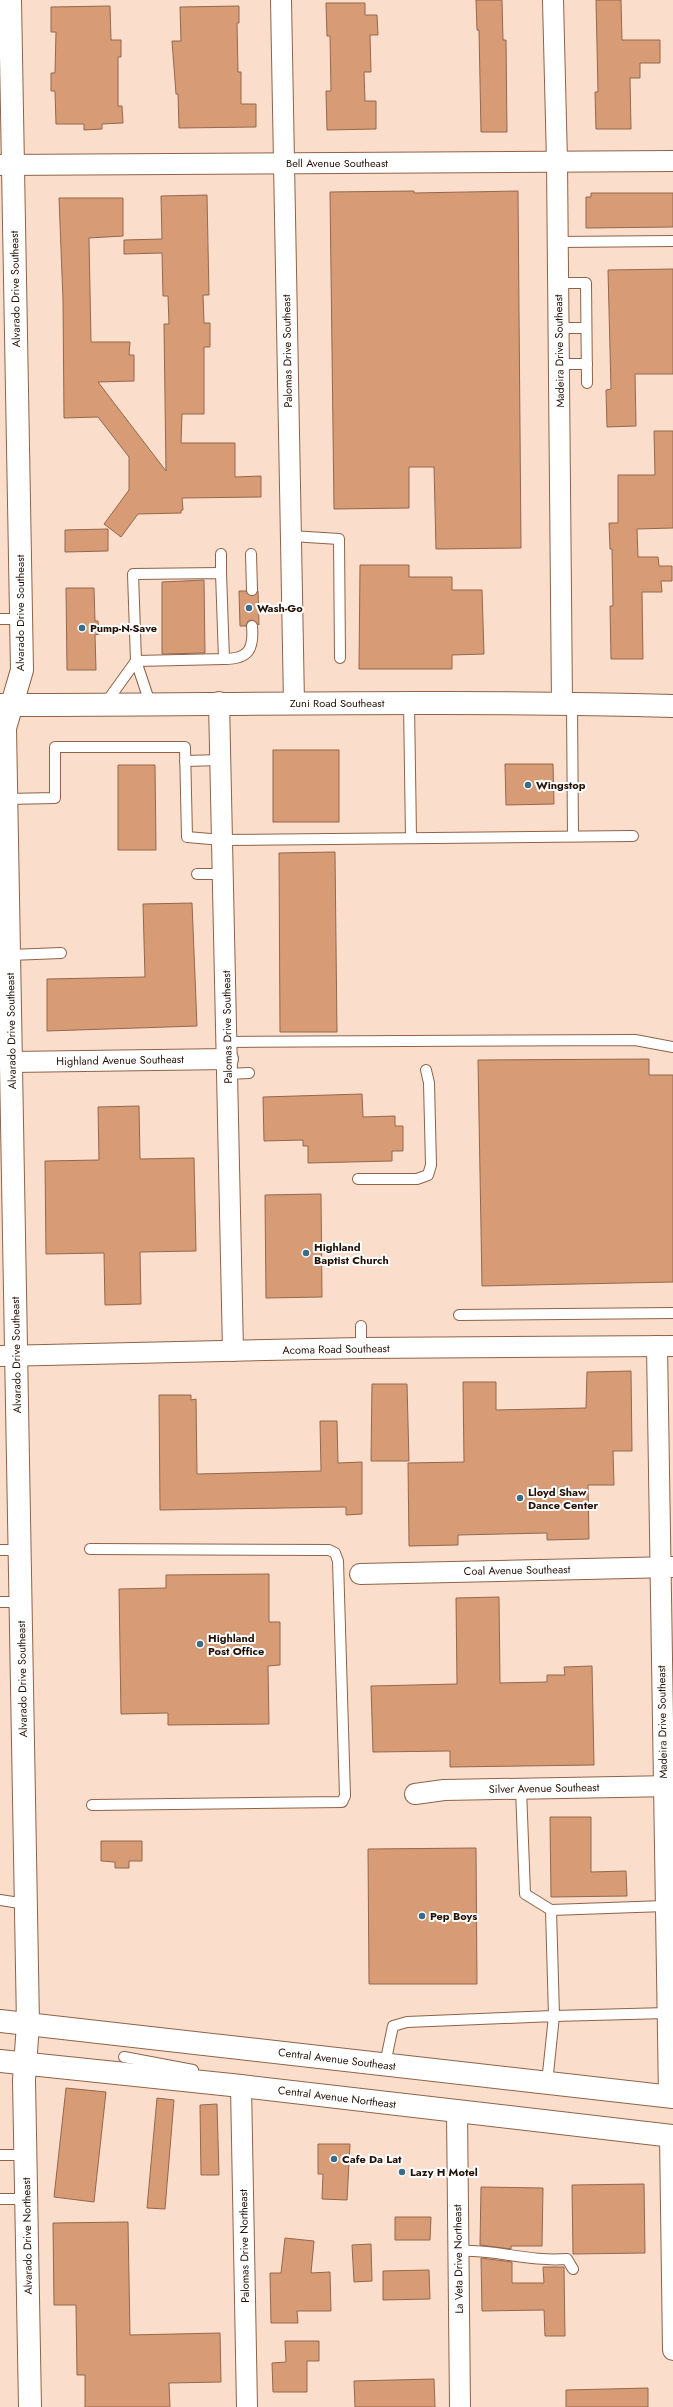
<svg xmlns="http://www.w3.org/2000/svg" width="673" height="2407" viewBox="0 0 673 2407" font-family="Jost,sans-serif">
<rect width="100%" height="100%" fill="#fbddcb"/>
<g fill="#d79b76" stroke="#94684d">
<polygon points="476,0 502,0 503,40 506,40 507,132 481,132 479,30 477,30"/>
<polygon points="596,0 621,0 622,40 660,40 660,63 640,63 640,78 630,78 631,129 596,129 595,92 598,92"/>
<polygon points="326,3 365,3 365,15 377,15 378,35 370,35 371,72 364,72 365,101 376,101 376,129 327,130 326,91 331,91 330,36 327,36"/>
<polygon points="110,6 111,40 121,40 121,57 118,57 118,106 122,106 123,123 102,124 102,129 84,130 84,124 56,124 55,91 51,91 51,73 55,73 56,32 51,32 51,7"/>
<polygon points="239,6 239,23 237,23 238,72 241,72 241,104 256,104 256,127 179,128 178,94 176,94 172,41 181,41 180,7"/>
<polygon points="414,191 414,193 518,191 521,548 436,549 434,467 409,467 409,508 334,509 330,192"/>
<polygon points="591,193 673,193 673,227 586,228 586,197 591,197"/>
<polygon points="207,195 209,295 203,295 204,323 210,323 210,347 204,347 204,414 182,414 181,443 235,443 235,477 261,476 261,497 182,498 183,510 181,510 181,513 138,514 121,537 104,524 129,490 129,457 98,417 64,418 63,300 59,198 123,198 123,236 89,238 91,342 130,342 129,355 134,355 134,381 98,382 166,471 164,324 169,324 168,296 163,296 162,253 124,254 124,240 162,239 161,196"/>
<polygon points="673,269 673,374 635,374 636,426 607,427 606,390 611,389 608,270"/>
<polygon points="654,431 673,431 673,528 637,529 638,557 658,557 659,566 672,566 672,581 661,581 662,592 642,592 643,659 611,659 610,606 613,606 612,549 610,549 609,523 618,523 618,475 655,475"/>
<polygon points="108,529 108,551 65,552 65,530"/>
<polygon points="360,565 409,565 409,577 452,577 452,590 482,590 484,654 452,655 452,669 359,669"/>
<polygon points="204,580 205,653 162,654 162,582"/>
<polygon points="66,588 94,588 95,621 98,621 99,634 95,635 96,670 67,670"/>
<polygon points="239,591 246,591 252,596 258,591 259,625 252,620 248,621 246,626 240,626"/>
<rect x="273" y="750" width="66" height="72"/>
<polygon points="505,764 553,764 554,804 506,805"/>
<polygon points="118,765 155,765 156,850 118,850"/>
<polygon points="335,852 337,1032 280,1032 279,853"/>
<polygon points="192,903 197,1026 47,1031 47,979 145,977 143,904"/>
<polygon points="649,1059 649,1075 673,1075 673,1282 482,1286 478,1060"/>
<polygon points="362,1094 363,1117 395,1116 395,1126 403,1126 403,1151 392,1151 392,1161 308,1163 308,1146 303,1146 303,1140 264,1141 263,1097"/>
<polygon points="139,1106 140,1159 194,1158 196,1251 140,1252 141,1304 105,1305 104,1253 46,1254 45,1161 99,1160 98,1107"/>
<polygon points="321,1194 322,1297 266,1298 265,1195"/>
<polygon points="631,1371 632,1451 613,1451 614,1485 588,1485 589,1539 547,1540 547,1533 458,1535 458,1545 409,1546 408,1463 464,1462 463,1382 496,1382 496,1410 586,1408 587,1372"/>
<polygon points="372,1384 407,1384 409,1461 371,1461"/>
<polygon points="159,1395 191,1395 191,1400 196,1399 197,1474 321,1471 320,1421 337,1421 338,1463 362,1462 362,1514 346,1515 346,1507 160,1510"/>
<polygon points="269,1574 269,1622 280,1622 280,1665 268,1666 269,1724 168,1725 168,1713 121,1714 119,1589 166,1588 166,1575"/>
<polygon points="499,1597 500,1683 547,1682 547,1675 565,1675 564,1667 592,1666 594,1765 450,1767 450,1751 373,1752 371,1686 457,1684 456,1598"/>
<polygon points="550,1817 591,1817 591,1872 626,1871 627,1896 551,1897"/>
<polygon points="101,1841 142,1841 142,1861 129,1861 129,1868 115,1868 115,1862 101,1861"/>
<polygon points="476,1848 477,1984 369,1984 368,1849"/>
<polygon points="66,2088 106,2092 94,2202 54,2197"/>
<polygon points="157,2098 174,2100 165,2209 147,2208"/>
<polygon points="217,2104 219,2175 201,2175 200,2105"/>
<polygon points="318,2144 350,2144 347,2200 322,2199 323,2174 318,2174"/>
<polygon points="644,2184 645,2253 573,2254 572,2185"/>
<polygon points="481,2187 543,2188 542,2246 511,2246 511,2249 480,2245"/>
<polygon points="395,2217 431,2217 430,2240 395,2240"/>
<polygon points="128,2222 130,2335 220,2333 221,2382 169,2383 170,2407 85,2407 85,2375 77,2375 76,2305 54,2305 53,2223"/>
<polygon points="285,2238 314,2241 311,2273 330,2272 331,2311 297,2311 298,2323 271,2323 270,2273 281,2273"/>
<polygon points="371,2244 372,2281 354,2282 352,2245"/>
<polygon points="481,2258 512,2262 512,2283 544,2283 543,2267 564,2267 565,2336 545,2336 544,2310 482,2311"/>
<polygon points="429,2270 430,2299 383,2300 383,2271"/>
<polygon points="285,2341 319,2341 319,2361 307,2361 307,2392 273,2392 272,2363 286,2362"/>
<polygon points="434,2379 435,2407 355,2407 354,2381"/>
<polygon points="648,2388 648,2407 566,2407 566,2390"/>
</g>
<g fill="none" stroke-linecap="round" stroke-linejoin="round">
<defs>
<g id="service">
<polyline points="558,242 673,241"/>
<polyline points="558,283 586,283 587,383"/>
<polyline points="558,328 586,328"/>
<polyline points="559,364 587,364"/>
<polyline points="291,536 339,539 340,658"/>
<polyline points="251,554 252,590"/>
<polygon points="221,573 224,659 136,661 133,574"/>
<polyline points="221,573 221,554"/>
<polyline points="0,619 21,619"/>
<path d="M224,659C249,659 254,649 252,626"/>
<polyline points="136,661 150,703"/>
<polyline points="409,703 411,837"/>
<polyline points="572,703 573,836"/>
<polyline points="105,704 136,661"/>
<polyline points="185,761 221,760"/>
<polyline points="7,799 55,798 55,747 185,747 187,837 222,840 633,836"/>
<polyline points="197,874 224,874"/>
<polyline points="10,955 61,953"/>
<polyline points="228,1042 635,1040 673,1047"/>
<polyline points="228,1074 249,1073"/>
<polyline points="358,1179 417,1179 428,1175 431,1165 429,1083 426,1070"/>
<polyline points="459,1315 673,1313"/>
<polyline points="361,1326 361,1348"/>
<polyline points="90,1549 329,1550 335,1553 338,1561 345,1796 342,1802 92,1805"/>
<polyline points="0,1550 19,1550"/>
<polyline points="0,1602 20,1602"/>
<polyline points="521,1789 525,1894 551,1910"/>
<polyline points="0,1900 26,1904"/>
<polyline points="665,1906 551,1910 554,2016 667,2013"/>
<polyline points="124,2057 193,2070"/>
<polyline points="385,2064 393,2026 407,2022 554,2016 547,2083"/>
<polyline points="0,2155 26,2155"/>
<polyline points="0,2199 26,2199"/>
<path d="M458,2251C495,2249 528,2262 567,2259L573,2269"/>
</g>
<g id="minor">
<polyline points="281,0 294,703"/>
<polyline points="553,0 557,162 562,703"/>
<polyline points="0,165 673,161"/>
<polyline points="219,702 233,1351"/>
<polyline points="12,1062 228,1059"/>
<polyline points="657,1346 669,2097"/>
<polyline points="0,1356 361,1348 673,1346"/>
<polyline points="360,1574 673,1567"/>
<polyline points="415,1794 444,1790 673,1786"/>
<polyline points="241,2086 247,2407"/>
<polyline points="457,2111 460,2407"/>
<polyline points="670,2136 673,2350"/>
</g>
<g id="tertiary">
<polyline points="10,0 22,670 5,728 28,2024 24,2080 30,2407"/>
<path d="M0,705C224,705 449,700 673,706"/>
</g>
<g id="primary">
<polyline points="0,2021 673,2097"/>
<polyline points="0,2061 241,2086 673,2136"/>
</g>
</defs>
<use href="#service" stroke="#8e6348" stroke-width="12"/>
<use href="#minor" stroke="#8e6348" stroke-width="22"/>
<use href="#tertiary" stroke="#8e6348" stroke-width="24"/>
<use href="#primary" stroke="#8e6348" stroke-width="24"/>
<use href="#service" stroke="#fff" stroke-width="10"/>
<use href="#minor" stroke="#fff" stroke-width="20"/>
<use href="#tertiary" stroke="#fff" stroke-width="22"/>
<use href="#primary" stroke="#fff" stroke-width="22"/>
</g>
<g fill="#376d88" stroke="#fff" stroke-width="1.5">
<circle cx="249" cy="608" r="4"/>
<circle cx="82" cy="628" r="4"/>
<circle cx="528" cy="785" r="4"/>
<circle cx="306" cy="1253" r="4"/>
<circle cx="520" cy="1498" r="4"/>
<circle cx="200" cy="1644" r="4"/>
<circle cx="422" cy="1916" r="4"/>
<circle cx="334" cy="2159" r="4"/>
<circle cx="402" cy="2172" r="4"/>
</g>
<g text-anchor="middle" stroke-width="4" stroke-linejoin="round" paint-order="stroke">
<g font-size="11" fill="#231207" stroke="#fff">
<text x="337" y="167">Bell Avenue Southeast</text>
<text transform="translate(15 289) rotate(-91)" y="4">Alvarado Drive Southeast</text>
<text transform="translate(287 351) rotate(-91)" y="4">Palomas Drive Southeast</text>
<text transform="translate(559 351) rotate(-91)" y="4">Madeira Drive Southeast</text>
<text transform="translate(20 613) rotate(-90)" y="4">Alvarado Drive Southeast</text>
<text x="337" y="707">Zuni Road Southeast</text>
<text transform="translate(227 1027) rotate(-91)" y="4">Palomas Drive Southeast</text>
<text transform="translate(11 1031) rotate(-91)" y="4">Alvarado Drive Southeast</text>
<text transform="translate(120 1060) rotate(-1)" y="4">Highland Avenue Southeast</text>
<text transform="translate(336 1349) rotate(-1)" y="4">Acoma Road Southeast</text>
<text transform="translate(16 1355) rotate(-91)" y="4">Alvarado Drive Southeast</text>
<text transform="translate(517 1570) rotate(-1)" y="4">Coal Avenue Southeast</text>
<text transform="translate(22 1679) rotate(-91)" y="4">Alvarado Drive Southeast</text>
<text transform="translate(662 1722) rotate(-91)" y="4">Madeira Drive Southeast</text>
<text transform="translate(544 1788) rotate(-1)" y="4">Silver Avenue Southeast</text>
<text transform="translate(337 2059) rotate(7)" y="4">Central Avenue Southeast</text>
<text transform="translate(337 2097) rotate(7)" y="4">Central Avenue Northeast</text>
<text transform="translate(27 2236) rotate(-91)" y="4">Alvarado Drive Northeast</text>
<text transform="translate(244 2246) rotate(-91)" y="4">Palomas Drive Northeast</text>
<text transform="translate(458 2259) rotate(-91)" y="4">La Veta Drive Northeast</text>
</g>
<g font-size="11" font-weight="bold" fill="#231207" stroke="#fff" text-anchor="start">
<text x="257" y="612">Wash-Go</text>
<text x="90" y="632">Pump-N-Save</text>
<text x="536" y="789">Wingstop</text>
<text x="314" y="1251">Highland<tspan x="314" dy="13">Baptist Church</tspan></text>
<text x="528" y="1496">Lloyd Shaw<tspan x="528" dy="13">Dance Center</tspan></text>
<text x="208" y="1642">Highland<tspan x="208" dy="13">Post Office</tspan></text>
<text x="430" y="1920">Pep Boys</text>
<text x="342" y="2163">Cafe Da Lat</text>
<text x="410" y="2176">Lazy H Motel</text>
</g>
</g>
</svg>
